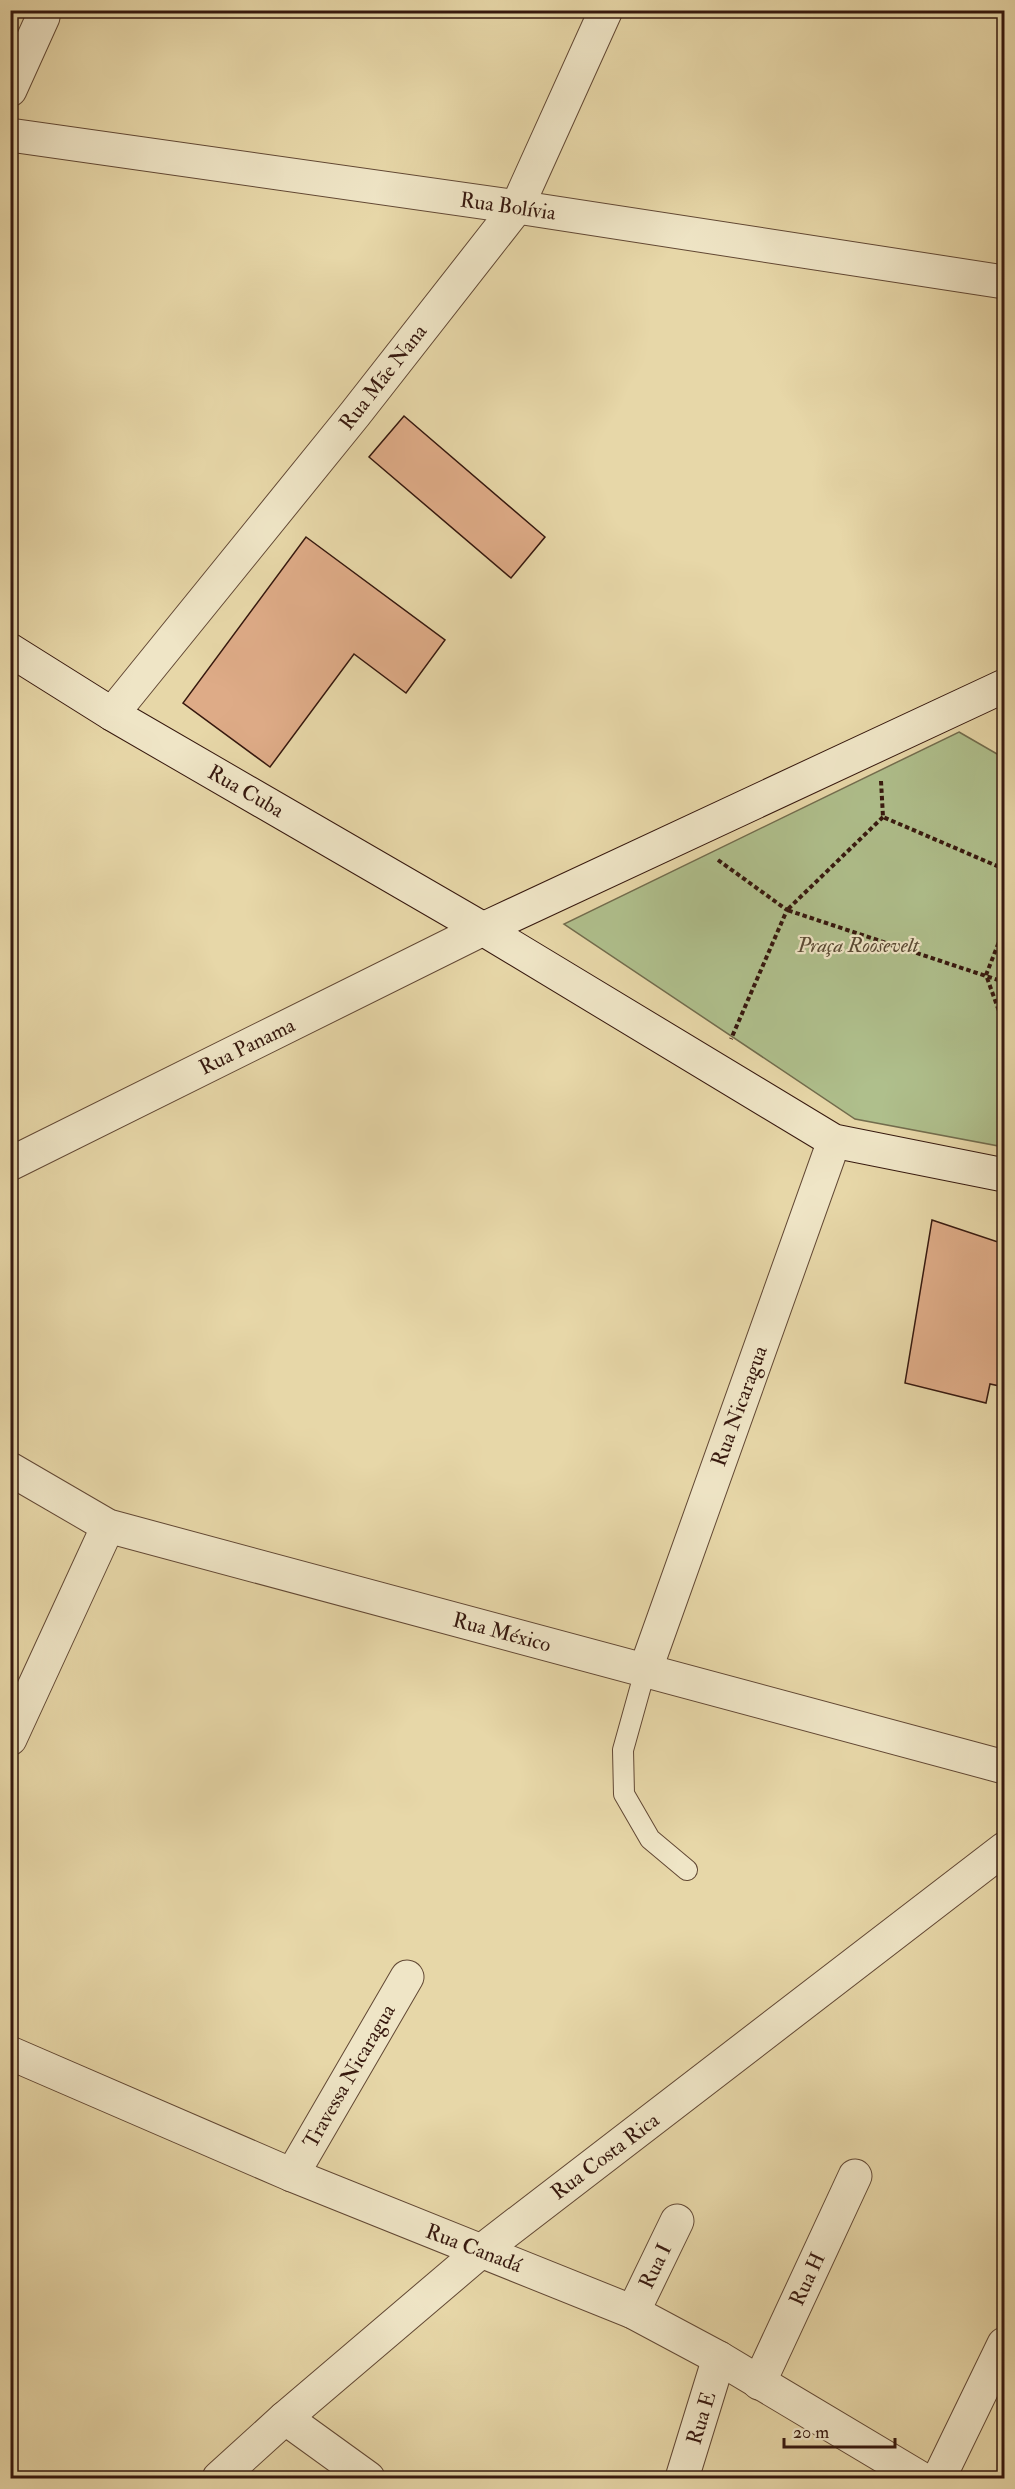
<svg xmlns="http://www.w3.org/2000/svg" width="1015" height="2489" viewBox="0 0 1015 2489" font-family="'IM FELL Double Pica',serif">
<rect width="100%" height="100%" fill="#e7d7a8"/>
<filter id="stains"><feTurbulence type="fractalNoise" baseFrequency=".00333" numOctaves="4"/><feColorMatrix values="0 0 0 0 .2 0 0 0 0 .09 0 0 0 0 .02 0 0 0 .5 -.17"/></filter>
<radialGradient id="worn" r=".72"><stop offset=".6" stop-color="#630" stop-opacity="0"/><stop offset="1" stop-color="#630" stop-opacity=".3"/></radialGradient>
<polygon fill="#afbf8c" stroke="#726c4d" stroke-width="1.5" points="959,732 1004,758 1004,1147 855,1119 564,924"/>
<g fill="#deab87" stroke="#36180e" stroke-width="1.5">
<polygon points="404,416 545,537 511,578 369,457"/>
<polygon points="306,537 445,640 406,693 354,654 270,767 183,703"/>
<polygon points="932,1220 1004,1244 1004,1387 990,1384 986,1403 905,1383"/>
</g>
<g fill="none" stroke-linecap="round" stroke-linejoin="round">
<defs>
<polyline id="lane" points="645,1671 623,1750 624,1794 650,1839 687,1870"/>
<g id="street">
<polyline points="10,90 43,17 44,10"/>
<polyline points="10,135 517,207 1004,282"/>
<polyline points="112,714 355,414 517,207 606,10"/>
<polyline points="10,1164 483,929"/>
<polyline points="10,1469 108,1526 1004,1767"/>
<polyline points="645,1671 834,1141"/>
<polyline points="10,1739 108,1526"/>
<polyline points="10,2053 292,2175 633,2312 719,2358 920,2478"/>
<polyline points="292,2175 407,1977"/>
<polyline points="633,2312 677,2221"/>
<polyline points="759,2383 855,2176"/>
<polyline points="285,2418 368,2478"/>
<polyline points="219,2478 285,2418 480,2252 1004,1849"/>
<polyline points="682,2478 719,2358"/>
<polyline points="939,2478 1004,2344"/>
</g>
<g id="secondary">
<polyline points="10,650 112,714 483,929 834,1141 1004,1175"/>
<polyline points="483,929 1004,686"/>
</g>
</defs>
<use href="#lane" stroke="#624834" stroke-width="22"/>
<use href="#street" stroke="#624834" stroke-width="35"/>
<use href="#secondary" stroke="#36180e" stroke-width="35"/>
<g stroke="#36180e" stroke-width="4" stroke-dasharray="4.5 3" stroke-linecap="butt">
<polyline points="881,781 883,817 1004,869"/>
<polyline points="883,817 787,910 1004,982"/>
<polyline points="718,860 787,910 731,1039"/>
<polyline points="1004,929 986,975 1004,1025"/>
</g>
<use href="#lane" stroke="#efe5c6" stroke-width="20"/>
<use href="#street" stroke="#efe5c6" stroke-width="33"/>
<use href="#secondary" stroke="#efe5c6" stroke-width="33"/>
</g>
<g text-anchor="middle" stroke-width="4.5" stroke-linejoin="round" paint-order="stroke">
<g font-size="21" fill="#36180e" stroke="#efe5c6">
<text transform="translate(508 206) rotate(8)" y="7">Rua Bolívia</text>
<text transform="translate(383 377) rotate(-52)" y="7">Rua Mãe Nana</text>
<text transform="translate(246 791) rotate(30)" y="7">Rua Cuba</text>
<text transform="translate(247 1046) rotate(-26)" y="7">Rua Panama</text>
<text transform="translate(739 1406) rotate(-70)" y="7">Rua Nicaragua</text>
<text transform="translate(502 1632) rotate(15)" y="7">Rua México</text>
<text transform="translate(349 2076) rotate(-60)" y="7">Travessa Nicaragua</text>
<text transform="translate(605 2156) rotate(-37)" y="7">Rua Costa Rica</text>
<text transform="translate(474 2248) rotate(21)" y="7">Rua Canadá</text>
<text transform="translate(655 2266) rotate(-64)" y="7">Rua I</text>
<text transform="translate(807 2279) rotate(-65)" y="7">Rua H</text>
<text transform="translate(701 2418) rotate(-73)" y="7">Rua E</text>
</g>
<g font-size="21" font-style="italic" fill="#5a4a34" stroke="#efe5c6">
<text x="858" y="952">Praça Roosevelt</text>
</g>
</g>
<rect width="1015" height="2489" fill="none" stroke="#e7d7a8" stroke-width="36"/>
<rect x="12" y="12" width="991" height="2465" fill="none" stroke="#36180e" stroke-width="3"/>
<rect x="18" y="18" width="979" height="2453" fill="none" stroke="#36180e" stroke-width="1.5"/>
<path d="M784 2438v9h111v-9" fill="none" stroke="#36180e" stroke-width="3"/>
<text x="793" y="2438" font-size="18" fill="#36180e" stroke="#efe5c6" stroke-width="4.5" paint-order="stroke">20 m</text>
<rect width="100%" height="100%" filter="url(#stains)"/>
<rect width="100%" height="100%" fill="url(#worn)"/>
</svg>
